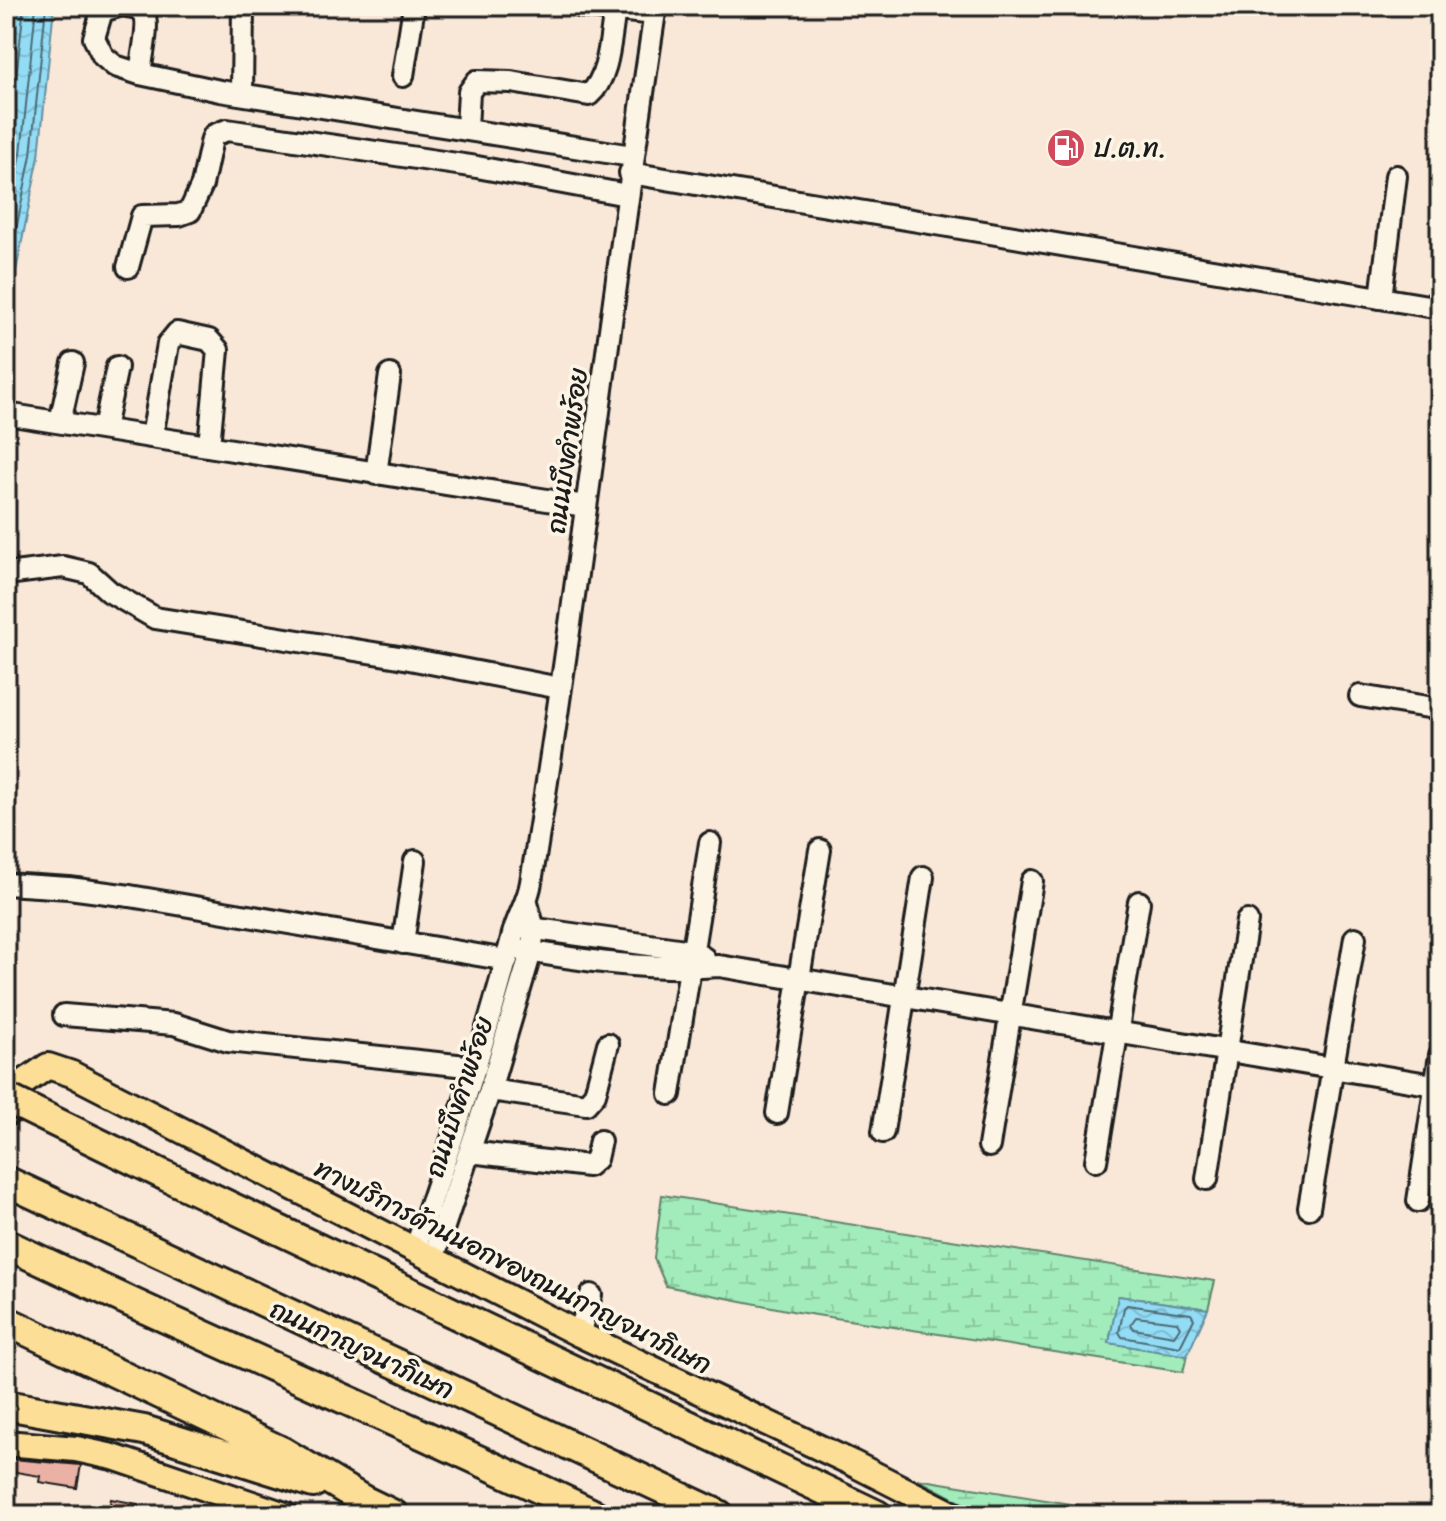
<svg xmlns="http://www.w3.org/2000/svg" width="1446" height="1521" viewBox="0 0 1446 1521" font-family="Sriracha,'Playpen Sans Thai',sans-serif">
<defs>
<pattern id="wetland-marsh" width="20" height="14" patternUnits="userSpaceOnUse" patternTransform="scale(2)"><rect width="20" height="14" fill="#a2ebba"/><path d="M1 5h8M5 5V1M11 12h8M15 12V8" fill="none" stroke="#8bc99f"/></pattern>
<pattern id="water-waves" width="16" height="10" patternUnits="userSpaceOnUse" patternTransform="scale(2)"><rect width="16" height="10" fill="#93dcf5"/><path d="M0 5q4-4 8 0t8 0" fill="none" stroke="#7ebcd1"/></pattern>
</defs>
<rect width="100%" height="100%" fill="#f9e7d8"/>
<filter id="ink" filterUnits="userSpaceOnUse"><feTurbulence type="fractalNoise" baseFrequency=".0125" numOctaves="2"/><feDisplacementMap in="SourceGraphic" scale="16" xChannelSelector="R" yChannelSelector="G"/><feConvolveMatrix kernelMatrix="1 2 1 2 8 2 1 2 1" color-interpolation-filters="sRGB"/></filter>
<g filter="url(#ink)">
<g fill="url(#wetland-marsh)" stroke="#5f846b" stroke-width="2">
<polygon points="662,1195 1215,1281 1208,1309 1119,1296 1109,1343 1187,1356 1183,1372 797,1312 666,1286 654,1258"/>
<polygon points="917,1479 1138,1515 985,1515"/>
</g>
<g fill="url(#water-waves)" stroke="#638f9e" stroke-width="2">
<polygon points="6,6 54,6 39,156 6,321"/>
<polygon points="1118,1296 1208,1309 1187,1356 1109,1343"/>
</g>
<g fill="none" stroke-linecap="round" stroke-linejoin="round">
<g stroke="#4c6973" stroke-width="2">
<polyline points="6,169 24,6"/>
<polyline points="6,230 21,154 36,6"/>
<polyline points="6,280 31,155 46,6"/>
<polygon points="1127,1305 1191,1314 1194,1319 1180,1347 1122,1337 1119,1332 1124,1308"/>
<polygon points="1136,1317 1177,1322 1180,1327 1174,1336 1134,1329 1131,1324"/>
</g>
</g>
<g fill="#ebb1a5" stroke="#1c1c1c" stroke-width="2">
<polygon points="12,1459 81,1465 77,1488 39,1482 40,1476 10,1471"/>
<polygon points="111,1499 138,1504 136,1515 108,1515"/>
</g>
<g fill="none" stroke-linecap="round" stroke-linejoin="round">
<defs>
<g id="minor">
<polyline points="119,6 102,11 94,38 103,56 115,66 140,74 220,91 632,156"/>
<path d="M126,6C133,7 140,7 144,14C150,23 141,61 140,74"/>
<polyline points="580,6 655,14"/>
<polyline points="403,76 414,6"/>
<polyline points="242,94 243,6"/>
<path d="M467,128L469,92L477,81L511,82L589,95C610,77 610,36 615,10"/>
<polyline points="630,173 1440,308"/>
<polyline points="128,267 142,216 179,215 190,211 202,185 212,139 214,135 227,130 477,167 627,195"/>
<polyline points="1381,298 1396,176"/>
<polyline points="6,414 585,506"/>
<polyline points="60,422 73,363"/>
<polyline points="104,429 117,367"/>
<polyline points="152,437 168,344 177,333 209,340 218,350 209,446"/>
<polyline points="376,474 390,375"/>
<polyline points="6,574 63,567 89,573 110,592 155,618 399,657 560,688"/>
<polyline points="1360,696 1440,709"/>
<polyline points="6,884 69,888 130,896 507,960"/>
<polyline points="523,927 692,951 704,958"/>
<polyline points="403,943 415,861"/>
<path d="M510,948C578,960 649,971 719,966L1440,1086"/>
<polyline points="64,1015 174,1024 228,1041 476,1067"/>
<polyline points="490,1090 586,1104 595,1094 608,1044"/>
<polyline points="670,1094 710,843"/>
<polyline points="777,1113 820,850"/>
<polyline points="883,1132 923,877"/>
<polyline points="989,1146 1032,881"/>
<polyline points="470,1152 588,1166 596,1159 600,1141"/>
<polyline points="1096,1161 1139,902"/>
<polyline points="1207,1179 1247,921"/>
<polyline points="1418,1201 1440,1055"/>
<polyline points="1309,1208 1355,938"/>
<path d="M415,1250C450,1145 486,1041 513,934C518,915 528,902 531,882C579,591 611,298 656,6"/>
<polyline points="433,1259 490,1090 531,952 534,929 527,903"/>
<polyline points="579,1334 591,1295"/>
</g>
<g id="major">
<polyline points="6,1114 23,1083 48,1066 72,1074 579,1334 852,1463 954,1515"/>
<polyline points="6,1443 76,1449 113,1457 285,1515"/>
</g>
<g id="highway">
<polyline points="166,1176 877,1515"/>
<polyline points="6,1181 719,1515"/>
<path d="M6,1244C201,1337 400,1421 595,1515"/>
<polyline points="6,1321 283,1452 363,1500 394,1515"/>
<polyline points="6,1405 144,1430 313,1483"/>
</g>
</defs>
<use href="#minor" stroke="#1c1c1c" stroke-width="26"/>
<use href="#major" stroke="#1c1c1c" stroke-width="30"/>
<use href="#highway" stroke="#1c1c1c" stroke-width="34"/>
<use href="#minor" stroke="#fcf5e5" stroke-width="20"/>
<use href="#major" stroke="#fdde96" stroke-width="24"/>
<use href="#highway" stroke="#fdde96" stroke-width="28"/>
<defs>
<polyline id="highway-bridge" points="6,1098 166,1176"/>
</defs>
<use href="#highway-bridge" stroke="#1c1c1c" stroke-width="34" stroke-linecap="butt"/>
<use href="#highway-bridge" stroke="#fdde96" stroke-width="28"/>
</g>
</g>
<defs>
<symbol id="fuel-disc" viewBox="-11 -11 22 22"><circle r="9.5" fill="#d1495b" stroke="#fcf5e5"/><path d="M-5.5-6h7V0h2V4h1.3V-2.5L3-4.5l.8-.8L6-3V5H2.5V1h-1V6h-7ZM-4.2-4.7v3.2H.2V-4.7Z" fill="#fff"/></symbol>
</defs>
<g fill-rule="evenodd">
<use href="#fuel-disc" x="1044" y="126" width="44" height="44"/>
</g>
<g text-anchor="middle" stroke-width="7" stroke-linejoin="round" paint-order="stroke">
<g font-size="26" fill="#1c1c1c" stroke="#fcf5e5" text-anchor="start">
<text x="1094" y="157">ป.ต.ท.</text>
</g>
<g font-size="26" fill="#1c1c1c" stroke="#fcf5e5">
<text transform="translate(567 451) rotate(-82)" y="9">ถนนบึงคำพร้อย</text>
<text transform="translate(459 1097) rotate(-72)" y="9">ถนนบึงคำพร้อย</text>
<text transform="translate(513 1266) rotate(27)" y="9">ทางบริการด้านนอกของถนนกาญจนาภิเษก</text>
<text transform="translate(362 1349) rotate(25)" y="9">ถนนกาญจนาภิเษก</text>
</g>
</g>
<rect width="1446" height="1521" fill="none" stroke="#fcf5e5" stroke-width="32"/>
<rect x="16" y="16" width="1414" height="1489" fill="none" stroke="#1c1c1c" stroke-width="3" filter="url(#ink)"/>
</svg>
